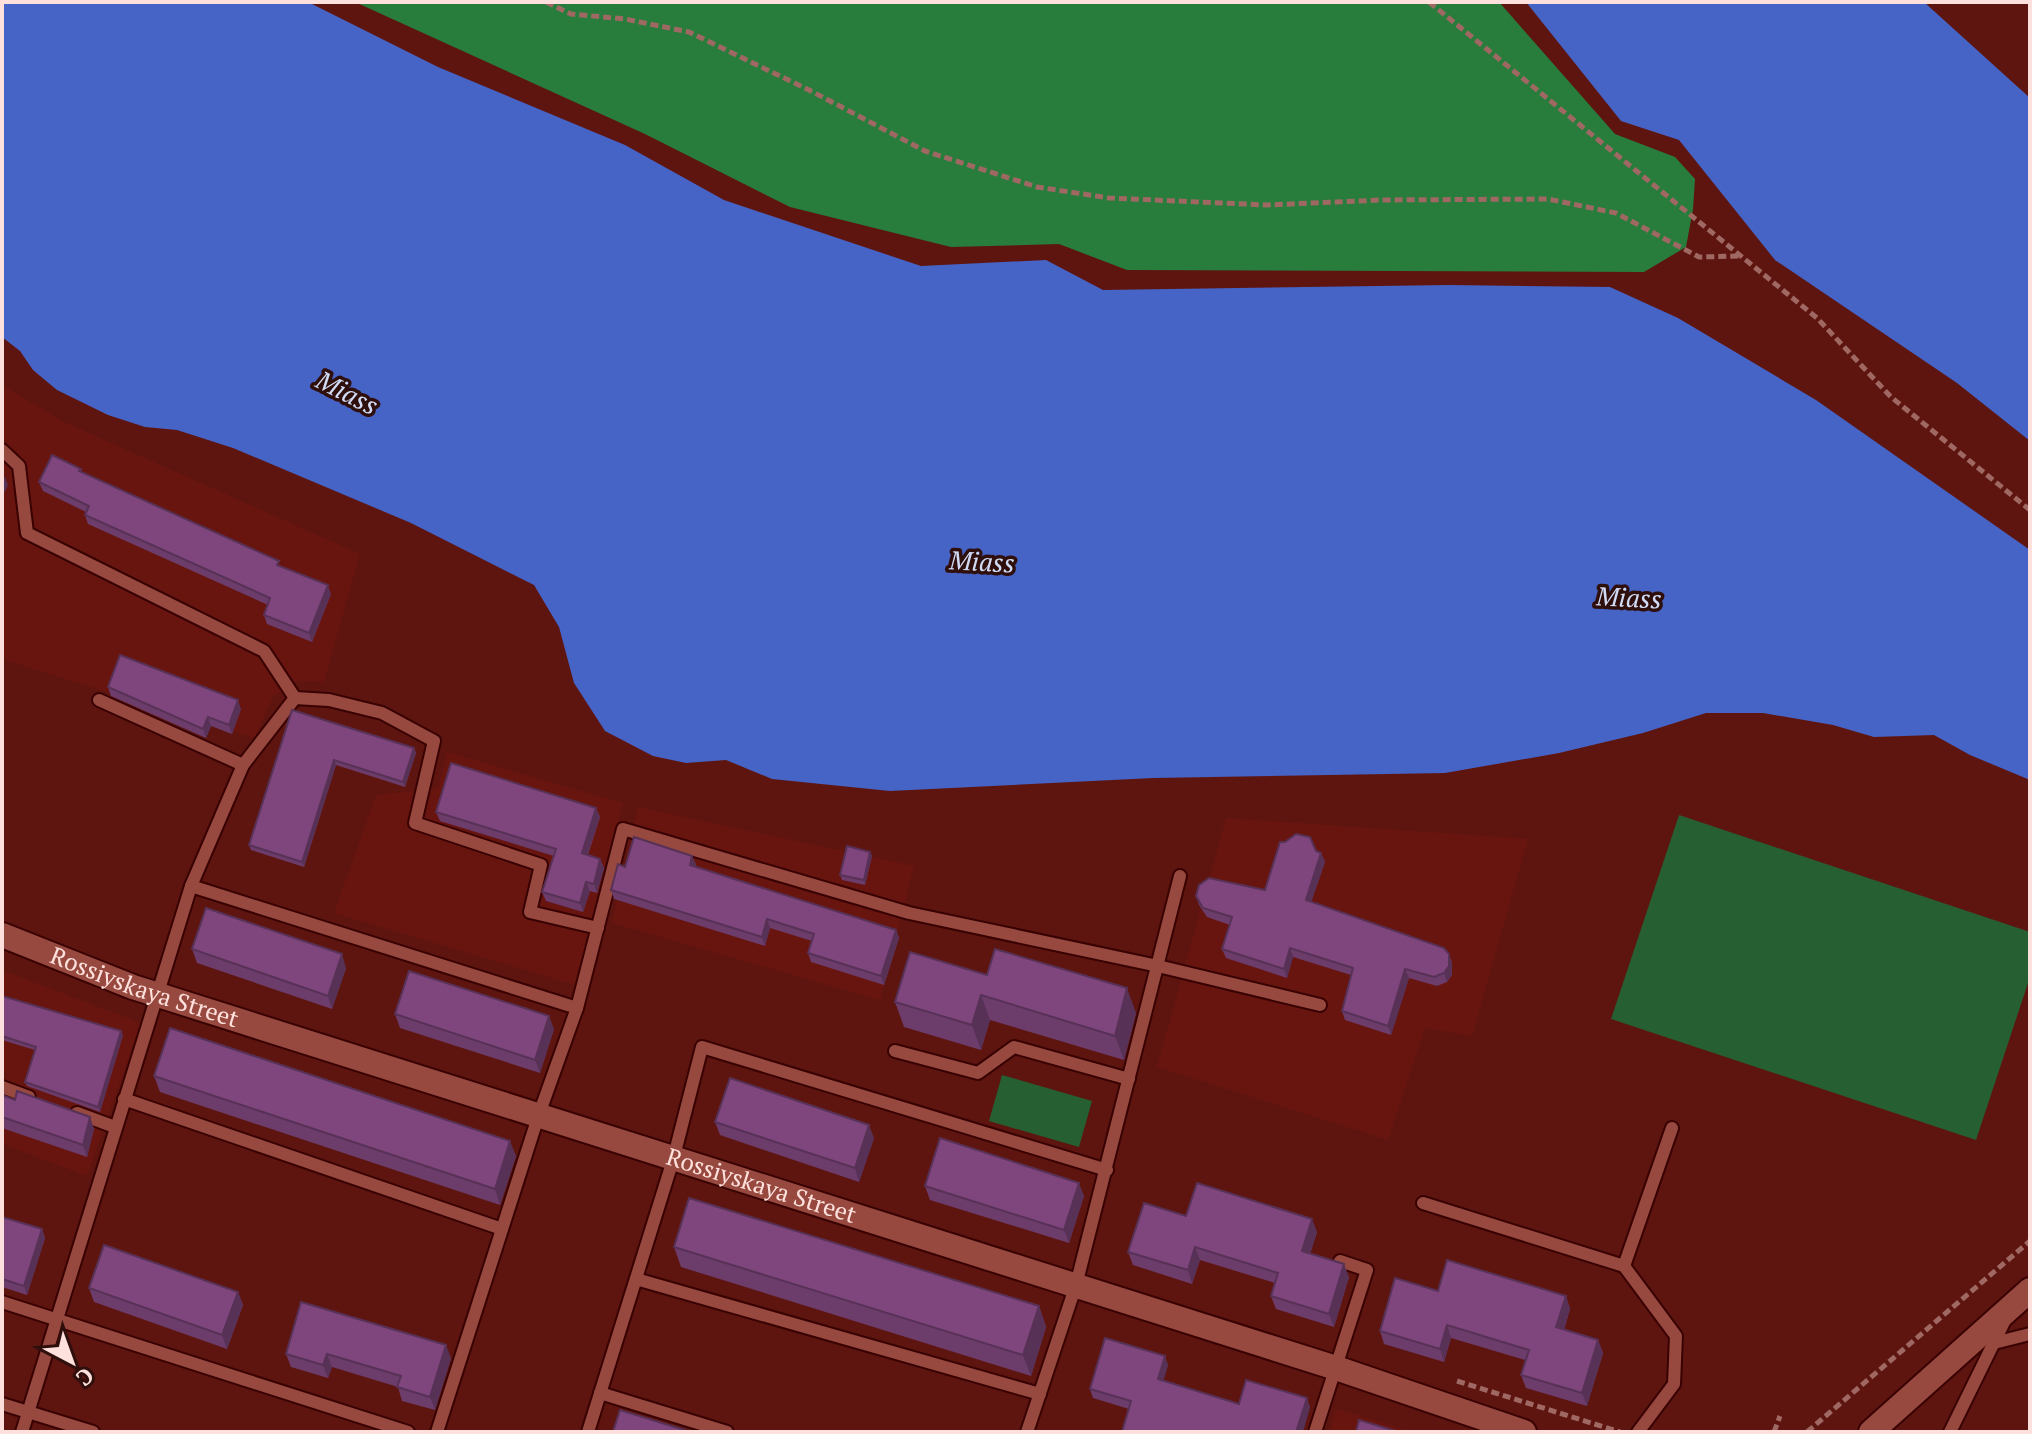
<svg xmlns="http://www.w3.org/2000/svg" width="2032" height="1434" viewBox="0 0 2032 1434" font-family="'PT Serif',serif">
<rect width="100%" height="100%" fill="#5e1510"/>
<g fill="#681510">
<polygon points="2,385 62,421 360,554 324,682 296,681 273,697 254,738 2,659"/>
<polygon points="447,752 623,803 575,985 334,913 376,795 438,788"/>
<polygon points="638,807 914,866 880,1000 612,923"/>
<polygon points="1226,818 1528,839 1472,1036 1425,1028 1388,1140 1157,1067"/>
<polygon points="2,970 141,1023 87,1176 2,1144"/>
<polygon points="1336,1409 1414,1432 1330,1432"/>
</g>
<g fill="#255f32">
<polygon points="1679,815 2030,932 2030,977 1976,1140 1611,1019"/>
<polygon points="1002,1075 1092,1101 1079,1147 989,1121"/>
</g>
<polygon fill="#287d3d" points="355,2 1499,2 1615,134 1675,157 1695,179 1693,209 1686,247 1644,272 1127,270 1059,244 951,247 790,207 645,134"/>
<g fill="#4663c6">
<polygon points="2,2 308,2 438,67 625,145 724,200 921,266 1046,260 1103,290 1449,285 1610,287 1678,318 1816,400 2030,550 2030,780 1970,755 1934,735 1874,737 1833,725 1763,713 1706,713 1643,733 1559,753 1445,773 1153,778 890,791 772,779 726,760 686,763 653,756 605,731 574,683 559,627 534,585 411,523 233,448 177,430 145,427 108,415 57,390 33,370 20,351 2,337"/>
<polygon points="1526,2 1924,2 2030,98 2030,441 1957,383 1775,260 1679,140 1621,121"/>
</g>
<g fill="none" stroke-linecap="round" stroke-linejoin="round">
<defs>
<g id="lane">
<polyline points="2,450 19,466 27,533 264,651 295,698"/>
<polyline points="99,700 243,765"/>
<polyline points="191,886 577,1008"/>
<polyline points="895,1051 978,1073 1014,1047 1129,1079"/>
<polyline points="2,1087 29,1097"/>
<polyline points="124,1099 502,1229"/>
<polyline points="77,1113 115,1127"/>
<polyline points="1423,1203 1624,1266 1676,1336 1674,1384 1638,1432"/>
<polyline points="1624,1266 1672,1128"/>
<polyline points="636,1279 1040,1394"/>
<polyline points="2,1302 408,1432"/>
<polyline points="1994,1343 2030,1334"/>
<polyline points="600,1393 727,1432"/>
<polyline points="2,1404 93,1432"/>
<polyline points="22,1432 191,886 243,765 295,698 329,700 382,713 434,741 415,823 541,865 530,912 598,928"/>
<polyline points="437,1432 538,1117 577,1008 623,829 909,913 1158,966 1320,1005"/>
<polyline points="588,1432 673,1160 702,1047 1107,1170"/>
<polyline points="1027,1432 1076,1285 1180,876"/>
<polyline points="1315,1432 1367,1270 1340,1261"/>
<polyline points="1950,1432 2005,1320"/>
</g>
<g id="secondary">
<path id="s1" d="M2,935L133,987L1336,1368L1524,1432"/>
<polyline points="1871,1432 2030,1290"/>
</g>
</defs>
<use href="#lane" stroke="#390202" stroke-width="16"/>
<use href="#secondary" stroke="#390202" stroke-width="28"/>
<g stroke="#9f6863" stroke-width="5" stroke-dasharray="8 4" stroke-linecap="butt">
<polyline points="546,2 571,14 625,19 689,32 813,92 925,151 1037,187 1109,198 1267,205 1381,200 1548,199 1616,213 1699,257 1741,256"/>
<polyline points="1429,2 1817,318 1891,397 2030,510"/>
<polyline points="1457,1381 1620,1432"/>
<polyline points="1774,1432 1780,1416"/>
<polyline points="1807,1432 2030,1241"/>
</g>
<use href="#lane" stroke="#97493f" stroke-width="12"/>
<use href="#secondary" stroke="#97493f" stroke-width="24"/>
</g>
<g fill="#6c3c6b">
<polygon points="81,469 82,472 281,567 331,594 312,642 267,624 264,615 268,605 88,524 85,515 86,512 43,491 39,482"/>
<polygon points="108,687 241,709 232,734 211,726 206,738 111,696"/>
<polygon points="292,710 414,748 416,753 405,787 336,765 304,867 251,850 249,845"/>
<polygon points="596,808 600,817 588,855 600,859 604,868 597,893 590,891 583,912 546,901 542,892 554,856 440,821 436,812"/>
<polygon points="1316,851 1321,853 1325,862 1311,902 1449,954 1452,963 1452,975 1447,982 1437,986 1409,978 1391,1035 1345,1020 1342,1011 1351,975 1293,957 1287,978 1226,958 1222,949 1230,925 1207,917 1199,905 1196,896 1265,890"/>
<polygon points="870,852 872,856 865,885 842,880 840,875"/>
<polygon points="696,864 695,867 896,930 899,938 884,985 811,962 808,953 812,941 770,928 765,946 614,899 611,890 625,867"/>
<polygon points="192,949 346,968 332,1009 197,963"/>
<polygon points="987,975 1136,1013 1124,1060 990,1020 981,1050 904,1027 895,1002"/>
<polygon points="2,996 121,1031 123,1035 100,1112 27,1086 25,1082 35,1050 2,1040"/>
<polygon points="395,1014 554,1029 540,1073 400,1028"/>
<polygon points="154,1076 516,1156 500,1205 160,1092"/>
<polygon points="2,1095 15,1100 90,1117 94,1129 87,1157 2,1128"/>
<polygon points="715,1122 874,1138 859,1182 720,1135"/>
<polygon points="925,1186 1084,1196 1069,1243 930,1200"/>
<polygon points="1186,1216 1317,1232 1310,1254 1349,1277 1334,1327 1276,1309 1271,1296 1275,1283 1200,1260 1192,1284 1133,1265 1128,1252"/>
<polygon points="2,1217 42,1229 45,1238 27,1295 2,1287"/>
<polygon points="674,1247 1039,1306 1046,1327 1031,1376 681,1267"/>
<polygon points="89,1288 238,1292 243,1305 227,1349 94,1302"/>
<polygon points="1438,1291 1566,1296 1570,1309 1564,1330 1598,1340 1603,1353 1587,1406 1526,1388 1521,1375 1525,1360 1451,1338 1444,1362 1384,1344 1380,1331"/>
<polygon points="286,1354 451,1358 435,1410 402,1401 398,1387 332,1367 328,1378 291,1367"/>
<polygon points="1168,1365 1163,1381 1239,1404 1307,1398 1310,1408 1129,1409 1093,1398 1090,1389"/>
</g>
<g fill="#583157">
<polygon points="5,477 8,485 2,497 2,482"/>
<polygon points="328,585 331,594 312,642 309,633"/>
<polygon points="238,700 241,709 232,734 229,725"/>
<polygon points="208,717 211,726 206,738 203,729"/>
<polygon points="414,748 416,753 405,787 403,782"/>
<polygon points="334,760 336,765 304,867 302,862"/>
<polygon points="596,808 600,817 585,862 582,853"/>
<polygon points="870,852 872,856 865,885 864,880"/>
<polygon points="1321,853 1325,862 1309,909 1306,900"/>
<polygon points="692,856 696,864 693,874 690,865"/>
<polygon points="600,859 604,868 597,893 594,884"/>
<polygon points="586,882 590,891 583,912 580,903"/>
<polygon points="767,919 770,928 765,946 762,937"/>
<polygon points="896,930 899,938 884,985 881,976"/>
<polygon points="1290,948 1293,957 1287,978 1284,969"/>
<polygon points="342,954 346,968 332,1009 328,996"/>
<polygon points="1449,954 1452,963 1452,975 1447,982 1444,973"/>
<polygon points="1405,969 1409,978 1391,1035 1388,1026"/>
<polygon points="1127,988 1136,1013 1124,1060 1115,1036"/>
<polygon points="981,995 990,1020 981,1050 972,1025"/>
<polygon points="549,1016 554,1029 540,1073 535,1060"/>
<polygon points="121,1031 123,1035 100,1112 98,1107"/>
<polygon points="90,1117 94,1129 87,1157 83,1145"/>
<polygon points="869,1125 874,1138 859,1182 855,1168"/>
<polygon points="510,1141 516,1156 500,1205 495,1189"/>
<polygon points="1079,1183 1084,1196 1069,1243 1064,1230"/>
<polygon points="1312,1219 1317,1232 1307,1264 1302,1251"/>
<polygon points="42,1229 45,1238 27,1295 24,1286"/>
<polygon points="1195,1247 1200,1260 1192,1284 1188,1270"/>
<polygon points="1344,1264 1349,1277 1334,1327 1329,1314"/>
<polygon points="238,1292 243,1305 227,1349 222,1335"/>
<polygon points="1566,1296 1570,1309 1561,1341 1556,1327"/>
<polygon points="1039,1306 1046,1327 1031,1376 1023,1355"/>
<polygon points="1447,1325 1451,1338 1444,1362 1440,1349"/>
<polygon points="1598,1340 1603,1353 1587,1406 1582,1393"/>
<polygon points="446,1345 451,1358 435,1410 430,1397"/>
<polygon points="327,1354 332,1367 328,1378 323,1365"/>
<polygon points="1165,1356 1168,1365 1161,1389 1158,1379"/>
<polygon points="1307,1398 1310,1408 1303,1432 1296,1432"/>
</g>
<g fill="#7e467c" stroke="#583157" stroke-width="2">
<polygon points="52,455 81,469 79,471 279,561 277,565 328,585 309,633 264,615 270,598 85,515 89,506 39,482"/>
<polygon points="120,655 238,700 229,725 208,717 203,729 108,687"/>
<polygon points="292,710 414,748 403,782 334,760 302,862 249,845"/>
<polygon points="451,763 596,808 582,853 600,859 594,884 586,882 580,903 542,892 556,849 436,812"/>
<polygon points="1296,834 1310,837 1316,851 1321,853 1306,900 1444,948 1449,954 1449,966 1444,973 1434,977 1405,969 1388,1026 1342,1011 1353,968 1290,948 1284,969 1222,949 1232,917 1203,908 1196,896 1199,885 1209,878 1265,890 1280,842 1285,842"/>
<polygon points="634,837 692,856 690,865 896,930 881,976 808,953 814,934 767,919 762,937 611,890 618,864 625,867"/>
<polygon points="847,846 870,852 864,880 840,875"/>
<polygon points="206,908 342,954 328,996 192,949"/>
<polygon points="995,949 1127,988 1115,1036 981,995 972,1025 895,1002 910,952 987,975"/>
<polygon points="409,971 549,1016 535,1060 395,1014"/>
<polygon points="2,996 121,1031 98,1107 25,1082 36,1047 2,1036"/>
<polygon points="170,1028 510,1141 495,1189 154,1076"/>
<polygon points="730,1078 869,1125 855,1168 715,1122"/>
<polygon points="17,1091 90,1117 83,1145 2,1117 2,1095 15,1100"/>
<polygon points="940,1138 1079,1183 1064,1230 925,1186"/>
<polygon points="1197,1183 1312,1219 1302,1251 1344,1264 1329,1314 1271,1296 1278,1273 1195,1247 1188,1270 1128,1252 1144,1203 1186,1216"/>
<polygon points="689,1198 1039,1306 1023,1355 674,1247"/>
<polygon points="2,1217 42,1229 24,1286 2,1279"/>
<polygon points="104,1245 238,1292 222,1335 89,1288"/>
<polygon points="1447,1260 1566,1296 1556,1327 1598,1340 1582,1393 1521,1375 1529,1350 1447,1325 1440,1349 1380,1331 1395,1278 1438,1291"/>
<polygon points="301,1302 446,1345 430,1397 397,1387 401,1376 327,1354 323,1365 286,1354"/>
<polygon points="1105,1338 1165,1356 1158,1379 1239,1404 1246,1380 1307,1398 1296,1432 1122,1432 1131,1401 1090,1389"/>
<polygon points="620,1410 691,1432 613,1432"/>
<polygon points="1359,1420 1399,1432 1356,1432"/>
</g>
<g text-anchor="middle" stroke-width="7" stroke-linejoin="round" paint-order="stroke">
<g font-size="24" fill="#fee1dd" stroke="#2f0f0c">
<text dy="8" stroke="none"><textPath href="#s1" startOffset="152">Rossiyskaya Street</textPath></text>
<text dy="8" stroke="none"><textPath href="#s1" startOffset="800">Rossiyskaya Street</textPath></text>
</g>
<g font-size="26" font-style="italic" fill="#d1dbf5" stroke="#2f0f0c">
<text transform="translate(347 393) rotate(27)" y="9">Miass</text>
<text transform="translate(982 562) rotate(3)" y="9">Miass</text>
<text transform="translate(1629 598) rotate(3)" y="9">Miass</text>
</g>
</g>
<rect width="2032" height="1434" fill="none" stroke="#fee1dd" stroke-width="8"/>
<g transform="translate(72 1362) rotate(139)" stroke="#2f0f0c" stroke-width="6" paint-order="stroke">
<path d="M0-6L14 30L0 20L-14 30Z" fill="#fee1dd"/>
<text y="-12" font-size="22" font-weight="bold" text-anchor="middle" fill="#fee1dd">С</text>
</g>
</svg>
